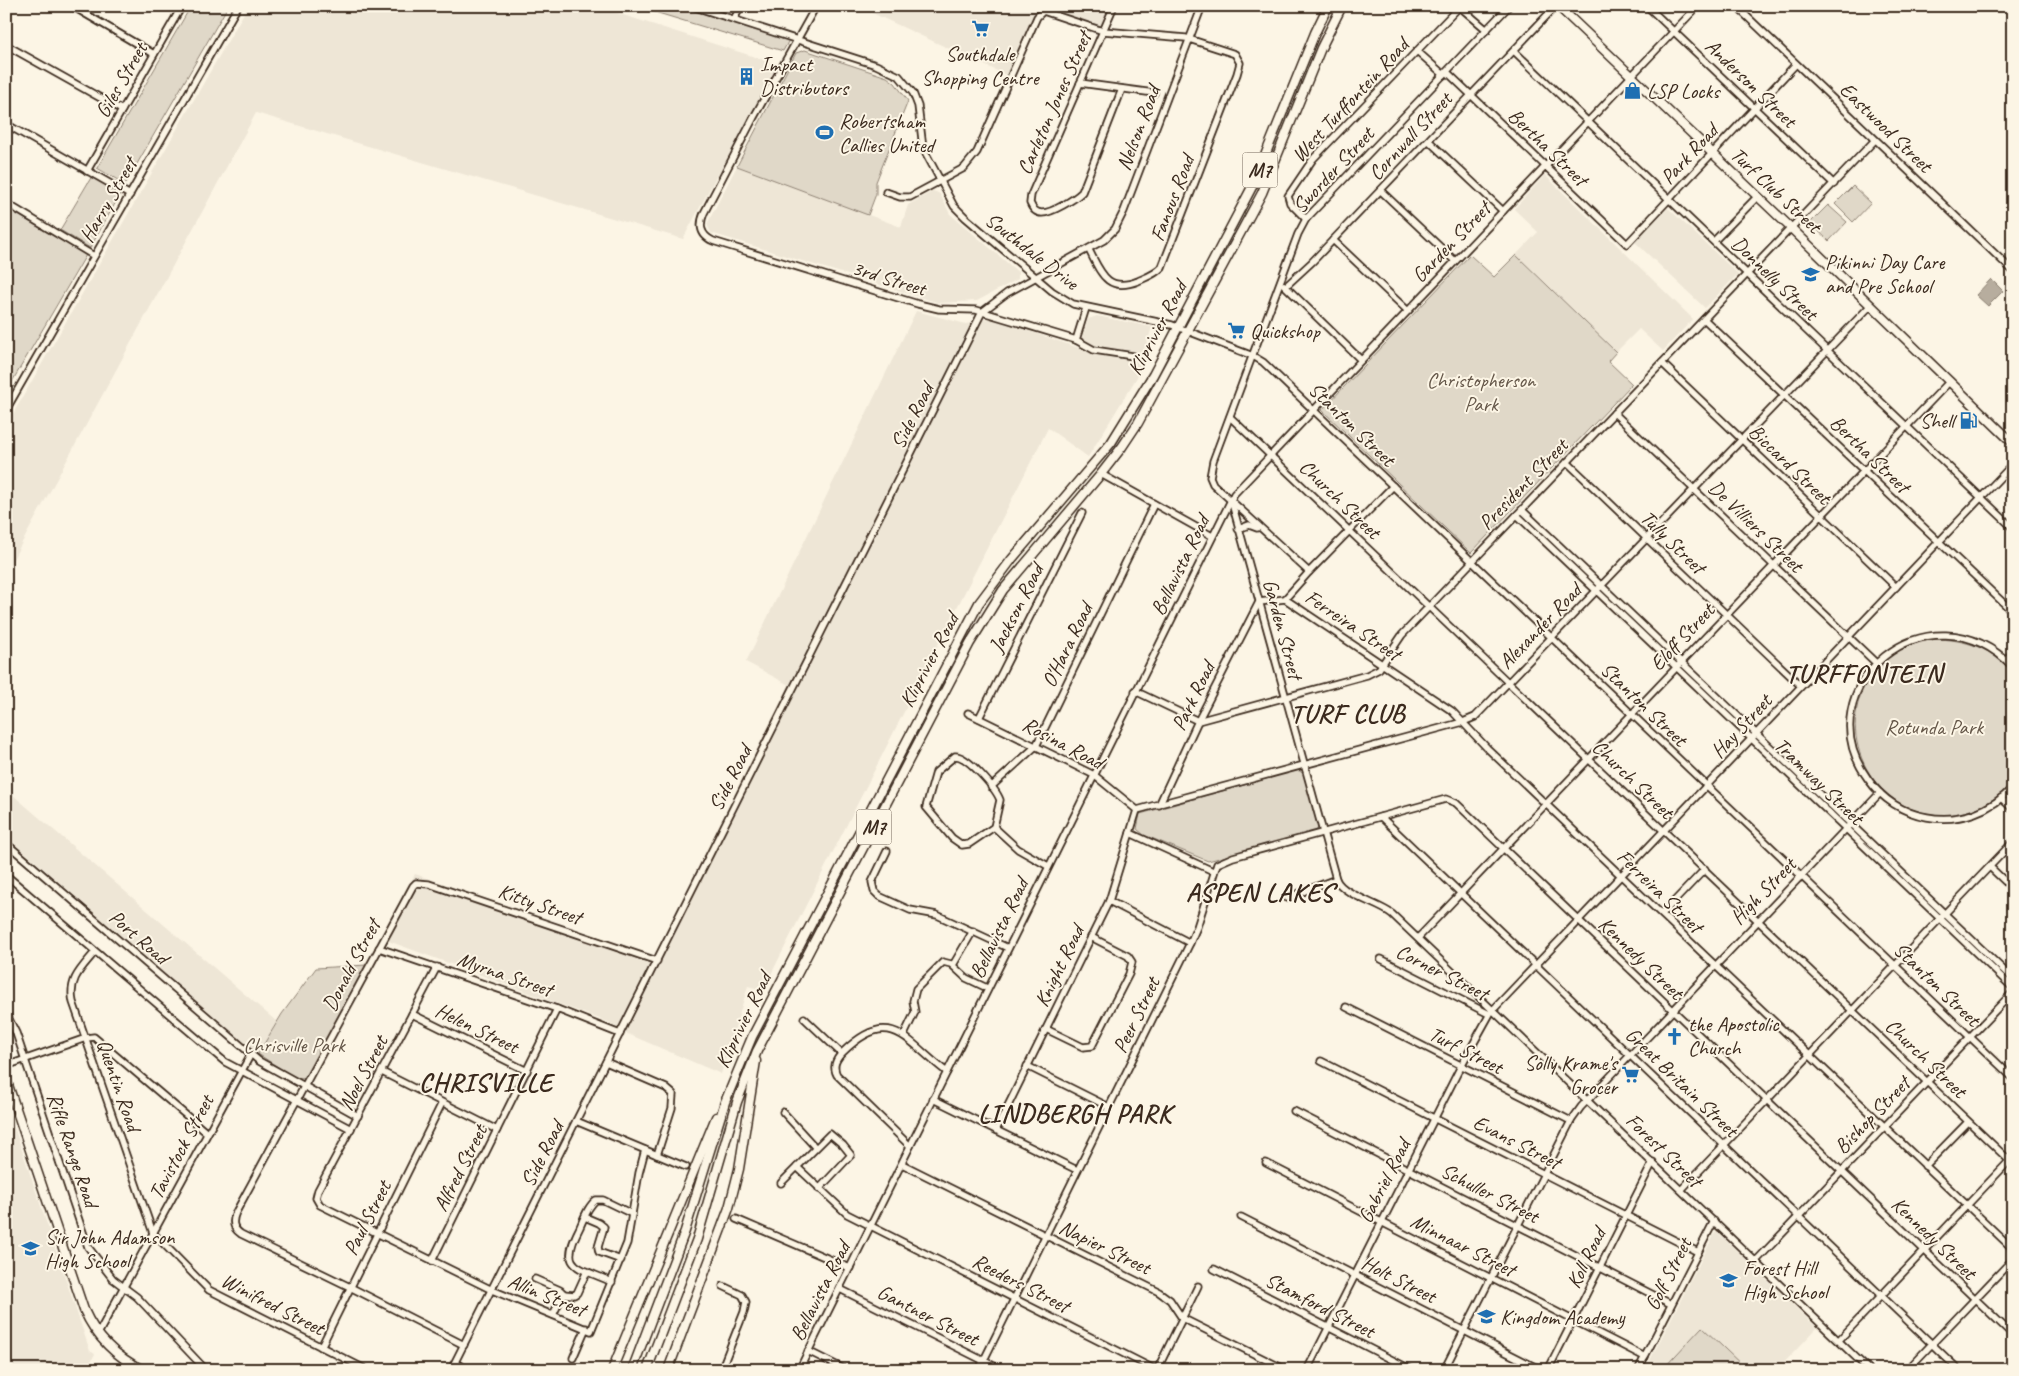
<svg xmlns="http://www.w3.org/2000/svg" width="2019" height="1376" viewBox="0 0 2019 1376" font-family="Caveat,sans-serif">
<rect width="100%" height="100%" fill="#fcf5e5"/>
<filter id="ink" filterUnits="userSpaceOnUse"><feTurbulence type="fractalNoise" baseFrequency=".02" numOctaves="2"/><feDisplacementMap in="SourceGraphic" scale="10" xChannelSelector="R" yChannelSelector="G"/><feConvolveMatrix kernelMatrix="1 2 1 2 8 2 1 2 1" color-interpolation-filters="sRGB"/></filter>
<g filter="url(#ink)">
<g fill="#eee6d6">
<polygon points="248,6 595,6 777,64 726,162 715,179 683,239 256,113 6,572 6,426"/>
<polygon points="857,6 1110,6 1099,30 1041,7 1006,75"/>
<polygon points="737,166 901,227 908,205 933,191 936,192 940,194 950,214 1018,272 1018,279 977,301 939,303 711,233 707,224"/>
<polygon points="1545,175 1693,319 1663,351 1639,329 1616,352 1516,255 1538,232 1514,209"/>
<polygon points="1668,208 1738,274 1705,308 1635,242"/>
<polygon points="916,311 966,324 990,318 1079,348 1088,319 1097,316 1152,327 1137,377 1088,457 1048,428 763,990 748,986 721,1074 628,1034 608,1022 383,939 415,874 654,956 789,685 746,662"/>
<polygon points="6,789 277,1022 258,1054 6,836"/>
<polygon points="6,1103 90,1351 95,1354 86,1370 6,1370"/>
<polygon points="1716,1231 1817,1328 1777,1370 1645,1370"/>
</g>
<g fill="#e0d8c8" stroke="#8e8173">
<polygon points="191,6 228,6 126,183 123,183 97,168"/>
<polygon points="635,6 680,6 789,40 783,51"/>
<polygon points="805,50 887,77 895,83 908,101 876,182 876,194 868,215 737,166 796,53"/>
<polygon points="92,176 121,193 90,248 60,230"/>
<polygon points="1853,186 1871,203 1853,222 1835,204"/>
<polygon points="1828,205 1847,222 1829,241 1810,223"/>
<polygon points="6,208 86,255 6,392"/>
<polygon points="1470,255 1494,277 1516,255 1616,352 1608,361 1632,384 1471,553 1322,410"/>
<path d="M1934,639C1964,639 1994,648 2013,674V781C1999,798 1981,809 1959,813C1940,817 1920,814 1903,805C1845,773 1837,690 1895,653C1907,645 1920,642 1934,639Z"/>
<polygon points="1298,770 1304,774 1319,827 1315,832 1208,861 1144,835 1137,829 1140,814"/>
<polygon points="367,965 304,1079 295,1078 258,1054 282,1014 316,968"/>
<polygon points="1702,1327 1747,1370 1662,1370"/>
</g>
<polygon fill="#b7ad9e" stroke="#85796b" points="1991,279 2003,291 1988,306 1976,295"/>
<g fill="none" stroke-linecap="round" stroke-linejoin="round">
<defs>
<g id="minor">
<polyline points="72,6 154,54"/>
<polyline points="692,6 876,65 899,76 913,93 918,106 923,148 954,206 966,218 1052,291 1073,304 1172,325 1253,356 1263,362 2013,1078"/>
<path d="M816,6L754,117L704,213C699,225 700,235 713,241L918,304L939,309L976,310L1076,340"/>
<path d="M1114,6L1031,195L1030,203C1032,208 1035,213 1042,213C1052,213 1075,199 1082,192L1122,89"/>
<polyline points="1647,6 1834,184"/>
<polyline points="1736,6 2013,271"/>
<polyline points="1460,7 1487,30"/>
<polyline points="734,19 741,6"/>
<polyline points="6,45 122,110"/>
<polyline points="1417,51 1444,75"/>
<polyline points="1514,51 2013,528"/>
<polyline points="1447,72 1627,244 1796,64"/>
<polyline points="1080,83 1154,93"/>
<polyline points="6,124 130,195"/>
<polyline points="1429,141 1503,211"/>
<polyline points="87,171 182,6"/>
<polyline points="1381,191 1455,261"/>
<path d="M886,192L900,197H910L964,168L977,152L1037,17L1043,11L1103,31L1186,38L1235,54L1240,63L1237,74L1162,267C1156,274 1147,277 1138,281C1107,293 1101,273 1089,250"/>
<polyline points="6,203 94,256"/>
<polyline points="1306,219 1290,203 1288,196 1313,159 1460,6"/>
<polyline points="1333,240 1408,311"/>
<polyline points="1714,241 1757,197"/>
<polyline points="1284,285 1361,360"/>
<polyline points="1286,286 1312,262 1556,6"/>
<polyline points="1086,308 1076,340 1094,350 1133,356"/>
<polyline points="1704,319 2013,612"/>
<polyline points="1662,363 1896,587"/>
<polyline points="6,410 238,6"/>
<polyline points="1614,413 1876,663"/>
<polyline points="1230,417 2013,1164"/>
<polyline points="1567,462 1801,686"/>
<polyline points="1101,474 1212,536"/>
<polyline points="1232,503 1336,879"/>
<polyline points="1522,510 2013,979"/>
<polyline points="1517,515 2013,988"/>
<polyline points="1238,529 1249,525 1257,528"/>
<polyline points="1309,572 1213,484 1210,477 1213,461 1298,234 1306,219 1509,6"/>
<polyline points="1285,599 1309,572 1393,486"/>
<polyline points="2006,659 2013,653"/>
<path d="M2013,667C1930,580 1802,688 1868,779C1882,799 1903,813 1927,817C1959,823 1992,811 2013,787"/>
<polyline points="1135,691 1198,721 1367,675 1379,669 1402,635 1875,140"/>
<polyline points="968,713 1094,775 1137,810"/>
<polyline points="979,718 1082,513"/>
<path d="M955,756C967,755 996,789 1000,800L994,827L969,844L962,845L952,838L926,807L936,772Z"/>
<polyline points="991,787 1036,746 1154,504"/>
<polyline points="2001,798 2013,809"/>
<polyline points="1159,805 1198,721 1259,602 1285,599 1452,711 1487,748 2013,1249"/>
<polyline points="1137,810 1463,722 1475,717 1871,305"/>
<polyline points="1381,817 1959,1370"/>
<polyline points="994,827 1018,849 1048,866"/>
<polyline points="1130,833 1213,871"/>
<polyline points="6,843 259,1061 358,1116"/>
<polyline points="887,851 872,882 874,891 879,896 910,910 937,915 1008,948"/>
<polyline points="1990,867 2013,889"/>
<polyline points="6,875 225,1062 351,1129"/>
<path d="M1287,898L1336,879C1343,895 1378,903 1392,914L1869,1370"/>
<polyline points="1109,901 1190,943"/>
<polyline points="1662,914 1705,869"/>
<polyline points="1418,938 1950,381"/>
<polyline points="379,948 557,1009 620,1034"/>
<path d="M95,952C82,968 68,979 73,1002L153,1233L209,1290L367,1370"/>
<polyline points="1381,959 1489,1014"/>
<polyline points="953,965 973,931"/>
<polyline points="437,967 318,1190 316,1198 320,1205 492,1290 591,1331 627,1243 639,1173 645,1150"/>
<polyline points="1346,1007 1571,1121"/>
<polyline points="6,1013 16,1033 88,1247 113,1279 137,1297 206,1370"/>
<polyline points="412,1014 527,1071"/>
<polyline points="804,1018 841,1053"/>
<polyline points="1046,1029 1083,1047 1092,1046 1129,974 1132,962 1128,956 1091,937"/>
<polyline points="904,1035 915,1012 913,1001 916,989 943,962 951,964 966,978 987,988"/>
<polyline points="1321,1061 1698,1252"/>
<polyline points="606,1062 666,1088 673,1094 672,1108 657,1155"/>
<polyline points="6,1066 86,1038 94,1037 207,1133"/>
<polyline points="1027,1066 1109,1107"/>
<polyline points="382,1072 497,1130"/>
<polyline points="933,1099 1077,1170"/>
<polyline points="1294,1111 1671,1304"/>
<polyline points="783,1112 815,1147"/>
<polyline points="576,1121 686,1167"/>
<polyline points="996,1130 1109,901 1137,810"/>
<path d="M910,1146L837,1075C832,1066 836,1059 843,1052C892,1004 907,1043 947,1072"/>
<polyline points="1266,1163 1645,1357"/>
<polyline points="902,1164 1159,1292 1170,1300 1182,1318 1286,1370"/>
<polyline points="1925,1166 1968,1122"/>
<polyline points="797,1167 847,1214 1156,1370"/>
<polyline points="781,1183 830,1134 843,1145 851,1155 819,1189"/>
<polyline points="1682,1189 2013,842"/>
<polyline points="585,1217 599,1223 604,1227 598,1247 599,1252 621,1260"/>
<polyline points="1241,1217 1541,1370"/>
<polyline points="736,1219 850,1268"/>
<polyline points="432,1261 557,1009"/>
<polyline points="1755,1262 2013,992"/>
<polyline points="1214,1269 1412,1370"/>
<polyline points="535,1279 560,1290 564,1294"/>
<path d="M612,1282C577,1266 558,1269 580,1227C584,1218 588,1206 596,1200H603L632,1214"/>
<polyline points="840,1289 1002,1370"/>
<polyline points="553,1315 563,1294 574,1295 577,1293 587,1271"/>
<polyline points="98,1334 251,1054"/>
<polyline points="1839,1340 2013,1157"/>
<path d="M464,1345L350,1287L241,1234C232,1228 232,1221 236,1212L413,886L416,883L429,884L657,961"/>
<polyline points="321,1347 442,1103"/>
<polyline points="808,1351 846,1370"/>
<polyline points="573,1358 586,1328"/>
<polyline points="455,1363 469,1370"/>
<polyline points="451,1370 982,312 1007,293 1104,240 1115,229 1124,211 1202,6"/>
<polyline points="721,1370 744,1312 746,1302 742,1295 723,1286"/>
<polyline points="799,1370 1234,494 1698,6"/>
<polyline points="979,1370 1190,943 1197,927 1217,864 1233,857 1446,799 1456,803 2013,1335"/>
<polyline points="1157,1370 1198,1286"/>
<polyline points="1307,1370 1461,1066 1491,1012 2013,464"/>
<polyline points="1444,1370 1571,1121 1581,1107 1880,793"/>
<polyline points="1548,1370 1653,1162"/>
<polyline points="1638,1370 1714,1221"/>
<polyline points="1907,1370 2013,1259"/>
</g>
<g id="major">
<polyline points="1558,6 1791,228 2013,443"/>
<path d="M6,1079L84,1310C96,1337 116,1357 143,1370"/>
<polyline points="612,1370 716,1117"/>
<polyline points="632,1370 685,1231 725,1102 752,1037 979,603 1012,559 1111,443 1153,375 1253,185 1315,33 1328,6"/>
<polyline points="647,1370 697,1239 737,1102 757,1051 970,643 1003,590 1101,474 1122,447 1138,423 1262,193 1321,48 1342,6"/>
<polyline points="668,1370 729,1208 739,1169 756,1061"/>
</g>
</defs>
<use href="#minor" stroke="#3b2a1e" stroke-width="9"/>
<use href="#major" stroke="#3b2a1e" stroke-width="11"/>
<use href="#minor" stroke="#fcf5e5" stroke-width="5.5"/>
<use href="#major" stroke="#fcf5e5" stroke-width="8"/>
</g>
</g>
<defs>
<symbol id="supermarket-bare" viewBox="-9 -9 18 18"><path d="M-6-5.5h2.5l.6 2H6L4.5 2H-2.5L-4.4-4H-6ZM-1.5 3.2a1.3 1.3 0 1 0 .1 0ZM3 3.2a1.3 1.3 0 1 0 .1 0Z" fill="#1f6fb2" stroke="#fcf5e5" stroke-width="2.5" paint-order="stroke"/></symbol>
<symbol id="building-bare" viewBox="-9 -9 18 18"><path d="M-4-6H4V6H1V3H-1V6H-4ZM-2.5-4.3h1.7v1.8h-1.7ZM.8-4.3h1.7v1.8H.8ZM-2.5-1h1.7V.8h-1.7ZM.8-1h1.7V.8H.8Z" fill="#1f6fb2" stroke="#fcf5e5" stroke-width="2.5" paint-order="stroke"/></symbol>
<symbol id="shop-bare" viewBox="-9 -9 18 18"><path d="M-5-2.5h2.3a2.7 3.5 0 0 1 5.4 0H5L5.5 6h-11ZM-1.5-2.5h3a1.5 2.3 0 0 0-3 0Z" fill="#1f6fb2" stroke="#fcf5e5" stroke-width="2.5" paint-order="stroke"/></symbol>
<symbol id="stadium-bare" viewBox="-9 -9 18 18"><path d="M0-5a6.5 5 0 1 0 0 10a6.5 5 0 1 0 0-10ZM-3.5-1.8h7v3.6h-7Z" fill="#1f6fb2" stroke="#fcf5e5" stroke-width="2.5" paint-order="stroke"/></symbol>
<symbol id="school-bare" viewBox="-9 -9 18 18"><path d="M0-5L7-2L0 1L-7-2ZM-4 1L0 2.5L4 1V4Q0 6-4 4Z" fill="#1f6fb2" stroke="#fcf5e5" stroke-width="2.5" paint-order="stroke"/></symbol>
<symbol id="fuel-bare" viewBox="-9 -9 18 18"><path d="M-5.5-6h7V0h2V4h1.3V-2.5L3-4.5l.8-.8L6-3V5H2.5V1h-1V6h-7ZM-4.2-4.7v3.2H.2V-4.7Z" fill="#1f6fb2" stroke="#fcf5e5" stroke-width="2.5" paint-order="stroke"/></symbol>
<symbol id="church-bare" viewBox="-9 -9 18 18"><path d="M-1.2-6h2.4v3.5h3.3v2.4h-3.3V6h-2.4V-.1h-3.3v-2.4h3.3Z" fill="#1f6fb2" stroke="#fcf5e5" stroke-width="2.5" paint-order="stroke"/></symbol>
</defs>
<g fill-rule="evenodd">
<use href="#supermarket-bare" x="968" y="16" width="25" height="25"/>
<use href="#building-bare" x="734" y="64" width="25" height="25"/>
<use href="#shop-bare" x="1620" y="78" width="25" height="25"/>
<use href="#stadium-bare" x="812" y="120" width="25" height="25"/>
<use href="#school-bare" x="1798" y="262" width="25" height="25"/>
<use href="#supermarket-bare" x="1224" y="318" width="25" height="25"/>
<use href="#fuel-bare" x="1956" y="408" width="25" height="25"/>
<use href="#church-bare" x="1662" y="1024" width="25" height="25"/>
<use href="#supermarket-bare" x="1618" y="1062" width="25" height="25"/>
<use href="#school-bare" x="18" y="1236" width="25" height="25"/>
<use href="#school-bare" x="1716" y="1268" width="25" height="25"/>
<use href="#school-bare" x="1474" y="1304" width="25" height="25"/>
</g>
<g text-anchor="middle" stroke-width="4" stroke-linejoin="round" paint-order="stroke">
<g fill="#fcf5e5" stroke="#75675a" stroke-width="1">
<rect x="1242.5" y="152.5" width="35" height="35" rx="4"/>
<rect x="856.5" y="809.5" width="35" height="35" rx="4"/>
</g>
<g font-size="20" font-weight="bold" fill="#3b2a1e">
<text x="1260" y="177">M7</text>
<text x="874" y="834">M7</text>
</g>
<g font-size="21" fill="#3b2a1e" stroke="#fcf5e5" text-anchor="start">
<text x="980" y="61" text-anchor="middle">Southdale<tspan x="980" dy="24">Shopping Centre</tspan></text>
<text x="760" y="71">Impact<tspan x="760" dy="24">Distributors</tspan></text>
<text x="1647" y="98">LSP Locks</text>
<text x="839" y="128">Robertsham<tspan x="839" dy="24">Callies United</tspan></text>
<text x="1825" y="269">Pikinni Day Care<tspan x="1825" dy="24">and Pre School</tspan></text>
<text x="1250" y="338">Quickshop</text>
<text x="1954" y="428" text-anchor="end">Shell</text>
<text x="1688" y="1031">the Apostolic<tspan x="1688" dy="24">Church</tspan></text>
<text x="1617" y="1070" text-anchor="end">Solly Krame's<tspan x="1617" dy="24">Grocer</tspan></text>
<text x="45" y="1244">Sir John Adamson<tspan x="45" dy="24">High School</tspan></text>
<text x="1743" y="1275">Forest Hill<tspan x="1743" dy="24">High School</tspan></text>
<text x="1500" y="1324">Kingdom Academy</text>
</g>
<g font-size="21" fill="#3b2a1e" stroke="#fcf5e5">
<text transform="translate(121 80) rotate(-60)" y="7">Giles Street</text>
<text transform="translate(1751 83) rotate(44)" y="7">Anderson Street</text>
<text transform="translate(1350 100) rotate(-47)" y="7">West Turffontein Road</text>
<text transform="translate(1054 103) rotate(-66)" y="7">Carleton Jones Street</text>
<text transform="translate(1886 127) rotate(44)" y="7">Eastwood Street</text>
<text transform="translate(1138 128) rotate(-69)" y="7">Nelson Road</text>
<text transform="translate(1410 136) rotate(-47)" y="7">Cornwall Street</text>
<text transform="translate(1548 147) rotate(44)" y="7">Bertha Street</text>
<text transform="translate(1689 154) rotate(-47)" y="7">Park Road</text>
<text transform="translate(1333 170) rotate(-47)" y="7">Sworder Street</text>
<text transform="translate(1776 190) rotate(43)" y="7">Turf Club Street</text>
<text transform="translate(1172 198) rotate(-69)" y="7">Fanous Road</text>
<text transform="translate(108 200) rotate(-60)" y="7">Harry Street</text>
<text transform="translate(1451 242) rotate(-46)" y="7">Garden Street</text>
<text transform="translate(1032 251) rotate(38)" y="7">Southdale Drive</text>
<text transform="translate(889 278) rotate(17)" y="7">3rd Street</text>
<text transform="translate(1775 278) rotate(44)" y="7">Donnelly Street</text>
<text transform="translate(1157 328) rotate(-62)" y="7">Kliprivier Road</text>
<text transform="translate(912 416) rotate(-63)" y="7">Side Road</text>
<text transform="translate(1352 424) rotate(44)" y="7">Stanton Street</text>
<text transform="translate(1870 454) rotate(44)" y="7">Bertha Street</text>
<text transform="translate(1790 464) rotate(44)" y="7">Biccard Street</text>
<text transform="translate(1523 484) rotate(-46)" y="7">President Street</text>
<text transform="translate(1340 499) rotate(44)" y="7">Church Street</text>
<text transform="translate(1756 526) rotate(44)" y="7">De Villiers Street</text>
<text transform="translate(1673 542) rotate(44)" y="7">Tully Street</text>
<text transform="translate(1180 565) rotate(-64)" y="7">Bellavista Road</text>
<text transform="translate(1016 608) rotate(-63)" y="7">Jackson Road</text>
<text transform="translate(1353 625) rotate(34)" y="7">Ferreira Street</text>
<text transform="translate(1540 626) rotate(-46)" y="7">Alexander Road</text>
<text transform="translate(1283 629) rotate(75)" y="7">Garden Street</text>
<text transform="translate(1682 637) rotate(-47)" y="7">Eloff Street</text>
<text transform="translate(1067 645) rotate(-64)" y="7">O'Hara Road</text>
<text transform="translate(929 660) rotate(-62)" y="7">Kliprivier Road</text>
<text transform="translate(1193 696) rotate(-64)" y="7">Park Road</text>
<text transform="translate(1644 704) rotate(44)" y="7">Stanton Street</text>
<text transform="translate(1741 726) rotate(-47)" y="7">Hay Street</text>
<text transform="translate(1063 743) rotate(28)" y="7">Rosina Road</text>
<text transform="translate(730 778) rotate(-63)" y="7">Side Road</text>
<text transform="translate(1633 779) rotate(44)" y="7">Church Street</text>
<text transform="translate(1819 781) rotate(44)" y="7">Tramway Street</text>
<text transform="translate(1660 891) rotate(44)" y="7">Ferreira Street</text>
<text transform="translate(1763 891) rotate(-46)" y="7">High Street</text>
<text transform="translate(540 904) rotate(19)" y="7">Kitty Street</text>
<text transform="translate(999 928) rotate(-64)" y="7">Bellavista Road</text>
<text transform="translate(139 937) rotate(41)" y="7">Port Road</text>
<text transform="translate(1641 958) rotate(44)" y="7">Kennedy Street</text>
<text transform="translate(351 965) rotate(-62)" y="7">Donald Street</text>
<text transform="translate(1059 966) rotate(-64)" y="7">Knight Road</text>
<text transform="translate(1442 972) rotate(27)" y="7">Corner Street</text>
<text transform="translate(505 974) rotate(19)" y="7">Myrna Street</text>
<text transform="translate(1937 984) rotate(44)" y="7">Stanton Street</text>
<text transform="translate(1136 1015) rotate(-64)" y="7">Peer Street</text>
<text transform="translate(743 1020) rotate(-64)" y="7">Kliprivier Road</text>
<text transform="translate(477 1028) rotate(26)" y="7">Helen Street</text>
<text transform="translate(1466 1050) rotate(27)" y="7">Turf Street</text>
<text transform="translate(1926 1058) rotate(44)" y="7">Church Street</text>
<text transform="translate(363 1073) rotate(-62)" y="7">Noel Street</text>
<text transform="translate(1682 1082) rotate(44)" y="7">Great Britain Street</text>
<text transform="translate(119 1085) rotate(71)" y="7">Quentin Road</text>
<text transform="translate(1872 1115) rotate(-46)" y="7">Bishop Street</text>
<text transform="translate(1517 1142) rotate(27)" y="7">Evans Street</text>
<text transform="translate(181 1147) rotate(-62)" y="7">Tavistock Street</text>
<text transform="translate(73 1150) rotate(71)" y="7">Rifle Range Road</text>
<text transform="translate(1664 1150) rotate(44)" y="7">Forest Street</text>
<text transform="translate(542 1154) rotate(-63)" y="7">Side Road</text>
<text transform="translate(460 1168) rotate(-63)" y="7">Alfred Street</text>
<text transform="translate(1384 1181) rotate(-63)" y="7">Gabriel Road</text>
<text transform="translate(1490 1193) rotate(27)" y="7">Schuller Street</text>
<text transform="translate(367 1218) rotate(-63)" y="7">Paul Street</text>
<text transform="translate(1934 1238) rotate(44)" y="7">Kennedy Street</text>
<text transform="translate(1463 1245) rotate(27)" y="7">Minnaar Street</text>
<text transform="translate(1105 1247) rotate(26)" y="7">Napier Street</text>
<text transform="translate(1586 1258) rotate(-64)" y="7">Koll Road</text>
<text transform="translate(1668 1274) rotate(-63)" y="7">Golf Street</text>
<text transform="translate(1399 1279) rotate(27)" y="7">Holt Street</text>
<text transform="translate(1021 1283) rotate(27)" y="7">Reeders Street</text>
<text transform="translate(820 1291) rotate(-63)" y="7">Bellavista Road</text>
<text transform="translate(547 1295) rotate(22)" y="7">Allin Street</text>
<text transform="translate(273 1304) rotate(27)" y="7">Winifred Street</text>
<text transform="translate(1320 1305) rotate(27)" y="7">Stamford Street</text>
<text transform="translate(928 1315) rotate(27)" y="7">Gantner Street</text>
</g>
<g font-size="21" fill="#645648" stroke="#fcf5e5">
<text x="1481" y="387">Christopherson<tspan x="1481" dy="24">Park</tspan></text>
<text x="1934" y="734">Rotunda Park</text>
<text x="294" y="1052">Chrisville Park</text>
</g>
<g font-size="26" font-weight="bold" letter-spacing="1" fill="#3b2a1e" stroke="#fcf5e5">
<text x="1864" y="682">TURFFONTEIN</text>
<text x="1348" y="722">TURF CLUB</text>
<text x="1260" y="901">ASPEN LAKES</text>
<text x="486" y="1091">CHRISVILLE</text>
<text x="1075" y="1122">LINDBERGH PARK</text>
</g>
</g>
<rect width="2019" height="1376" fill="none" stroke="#fcf5e5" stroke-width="25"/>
<rect x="12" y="12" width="1994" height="1351" fill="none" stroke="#3b2a1e" stroke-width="2" filter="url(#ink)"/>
</svg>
